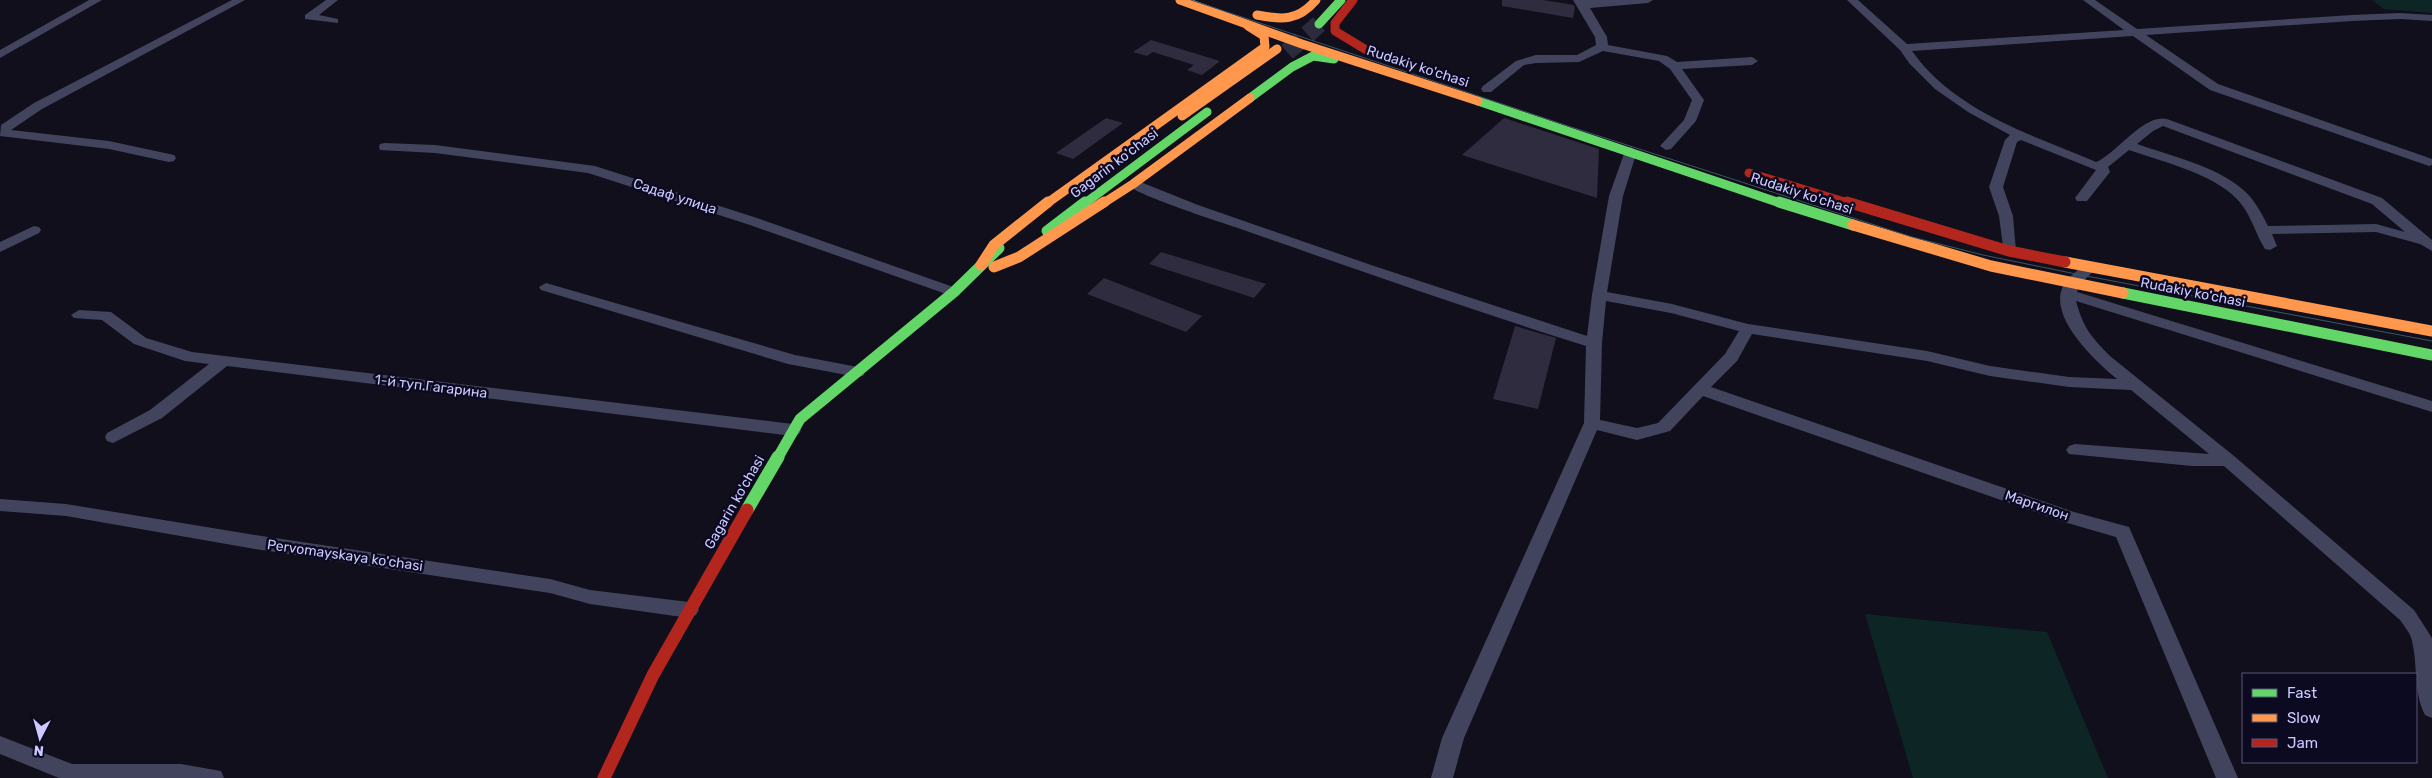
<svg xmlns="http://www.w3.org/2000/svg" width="2432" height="778" viewBox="0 0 2432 778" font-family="Rubik,sans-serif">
<rect width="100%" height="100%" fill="#100f1b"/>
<g fill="#0d2625">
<polygon points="2372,0 2432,0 2432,13 2384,9"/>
<polygon points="1865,614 2047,632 2108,778 1913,778"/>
</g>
<g fill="#2e2c3e">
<polygon points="1502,0 1543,0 1574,5 1575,8 1573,18 1502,6"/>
<polygon points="1151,40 1184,50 1220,61 1202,75 1187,70 1194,65 1153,52 1147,56 1133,52"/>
<polygon points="1106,118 1123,123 1073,159 1056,153"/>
<polygon points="1504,118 1599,149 1597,198 1462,155"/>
<polygon points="1161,252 1266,284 1254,298 1149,264"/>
<polygon points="1104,278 1202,316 1186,332 1087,294"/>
<polygon points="1515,326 1556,338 1538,409 1493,399"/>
</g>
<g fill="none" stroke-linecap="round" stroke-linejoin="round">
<polyline stroke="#2c2b3d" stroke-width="18" stroke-dasharray="18 9" stroke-linecap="butt" points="1287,52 1319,24"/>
<g fill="#42445d" fill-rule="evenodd">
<polygon points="89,0 102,0 0,58 0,50"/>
<polygon points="232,0 245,0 42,109 11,130 109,141 174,155 176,158 174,161 169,162 109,149 0,136 1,125 34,103"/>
<polygon points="326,0 338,0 319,15 338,19 338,23 305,19 305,15"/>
<polygon points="1573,0 1653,0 1648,3 1590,8 1607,37 1608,45 1667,56 1677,62 1752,57 1758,61 1752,65 1682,69 1704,100 1696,121 1671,149 1666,150 1660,146 1684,120 1692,100 1670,69 1659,61 1603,51 1579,62 1536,63 1524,65 1491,92 1483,92 1481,89 1483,86 1516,61 1536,55 1577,55 1596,45 1595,37"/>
<path d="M1847,0H1858L1907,44L2124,30L2083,0H2095L2137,29L2352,15L2400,13L2432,15V21L2400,19L2352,21L2146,35L2218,84L2432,159V165L2429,166L2210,90L2133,36L1912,51C1954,111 2032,135 2096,162C2116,154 2144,113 2167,119L2382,198L2432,240V251L2420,244L2376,232L2272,234L2277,246L2270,250L2265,249C2256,235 2252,218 2242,205C2220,175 2163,162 2129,150L2108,167L2110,172L2087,201H2077L2075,198L2096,170L2021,140L2017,142L2003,187L2013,216L2016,251L2009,255L2004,254L1999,216L1989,187L2005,140L2010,135L1968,112L1935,89L1909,63L1900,50ZM2163,126L2372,204L2405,232L2376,224L2268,226C2261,212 2253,197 2241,188C2213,165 2171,156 2137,144L2153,131Z"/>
<polygon points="385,143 435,145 595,166 760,219 959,289 961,292 959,295 949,295 750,225 588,173 435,153 380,150 379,147 380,144"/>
<path d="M1631,147L1637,151L1623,196L1607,292L1672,304L1748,324L1927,351L1990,366L2069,377L2117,379C2094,360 2035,306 2072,275C2078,270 2083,265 2091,263L2098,267L2079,285L2077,292L2432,401V412L2076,301C2083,327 2091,337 2110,356L2234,456L2414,610L2432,638V718L2425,715C2413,691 2418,666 2412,641C2411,634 2404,626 2400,620L2224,466H2192L2069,454L2066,450L2069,446L2075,444L2209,454L2131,390L2069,387L1990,376L1927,361L1752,334L1737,361L1711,387L2074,512L2129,527L2238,778H2216L2116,537L2064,522L1703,396L1670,431L1637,440L1597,430L1464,738L1453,778H1431L1442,738L1584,423L1586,346C1468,309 1352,268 1235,227C1217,221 1134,194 1126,184L1133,180L1138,181L1198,205L1374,266L1587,336L1592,295L1609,196L1625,151ZM1606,301L1671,313L1739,331L1725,354L1658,423L1637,428L1600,420L1602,343Z"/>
<polygon points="34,226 39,227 41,230 39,233 0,252 0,242"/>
<polygon points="546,283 795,355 863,368 865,372 863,376 857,377 788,364 541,290 539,287"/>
<polygon points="79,310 111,312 146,338 192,352 793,424 799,426 801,430 799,434 793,436 227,366 162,418 113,443 107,441 105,437 107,433 150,410 209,364 185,361 134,344 102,320 74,318 71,315"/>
<polygon points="0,499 66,504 255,535 550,579 590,590 689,602 696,605 699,610 696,615 689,618 590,604 550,593 255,549 66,516 0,511"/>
<polygon points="0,736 72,764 181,764 221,771 224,778 59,778 0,754"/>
</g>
<g stroke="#63d668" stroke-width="9">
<polyline points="1319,24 1341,0"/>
<polyline points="1250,98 1292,67 1313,56 1334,59"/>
<polyline points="1478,101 1783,204"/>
<polyline points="1084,204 1207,112"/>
</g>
<g stroke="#63d668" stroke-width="11">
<polyline points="1779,202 1853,225"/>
<polyline points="1047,231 1085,202"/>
<polyline points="2123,293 2432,355"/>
<polyline points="777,459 800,419 954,292 999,248"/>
</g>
<polyline stroke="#63d668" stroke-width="13" points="747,510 778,457"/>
<g stroke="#ff974d" stroke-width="9">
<polyline points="1180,0 1302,44 1478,101"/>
<path d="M1257,15C1282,20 1298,21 1316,0"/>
<polyline points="1182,116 1277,49"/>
<polyline points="1046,204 1265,47 1264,36 1248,26"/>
<polyline points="1102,204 1133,184 1250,98"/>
</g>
<g stroke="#ff974d" stroke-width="11">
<polyline points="1853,225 1991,266 2123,293"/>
<polyline points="2065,262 2432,331"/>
<polyline points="981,265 994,245 1048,202"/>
<polyline points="994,267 1019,257 1104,202"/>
</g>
<g stroke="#b3261e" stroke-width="9">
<polyline points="1353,0 1335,23 1335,31 1368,51"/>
<polyline points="1749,173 1851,204"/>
</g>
<polyline stroke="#b3261e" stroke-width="11" points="1847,202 2009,251 2065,262"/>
<polyline stroke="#b3261e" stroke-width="13" points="604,778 653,675 747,510"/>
<polyline stroke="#3c5565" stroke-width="1" points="1191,0 1568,126 1912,237 1983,255 2081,275 2432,341"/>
</g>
<g text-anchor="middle" stroke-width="5" stroke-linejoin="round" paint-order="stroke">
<g font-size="14" fill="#cbc9ff" stroke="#0c0a20">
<text transform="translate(1418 66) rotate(18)" y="5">Rudakiy ko'chasi</text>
<text transform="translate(1114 163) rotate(-37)" y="5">Gagarin ko'chasi</text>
<text transform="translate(1802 193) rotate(18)" y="5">Rudakiy ko'chasi</text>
<text transform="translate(675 196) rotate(18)" y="5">Садаф улица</text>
<text transform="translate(2193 292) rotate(11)" y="5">Rudakiy ko'chasi</text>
<text transform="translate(431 386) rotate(7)" y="5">1-й туп.Гагарина</text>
<text transform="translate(734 502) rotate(-60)" y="5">Gagarin ko'chasi</text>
<text transform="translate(2037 505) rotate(19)" y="5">Маргилон</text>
<text transform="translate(345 555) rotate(8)" y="5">Pervomayskaya ko'chasi</text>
</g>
</g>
<rect x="2242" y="673" width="175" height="90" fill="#0c0a20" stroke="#585679"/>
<rect x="2252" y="689" width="25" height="8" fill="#63d668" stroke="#585679"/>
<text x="2287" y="698" font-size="15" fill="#cbc9ff">Fast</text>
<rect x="2252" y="714" width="25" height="8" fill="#ff974d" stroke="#585679"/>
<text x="2287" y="723" font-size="15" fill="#cbc9ff">Slow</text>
<rect x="2252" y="739" width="25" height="8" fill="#b3261e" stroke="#585679"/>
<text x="2287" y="748" font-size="15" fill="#cbc9ff">Jam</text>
<g transform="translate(40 738) rotate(186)" stroke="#0c0a20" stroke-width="4" paint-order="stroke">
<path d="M0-4L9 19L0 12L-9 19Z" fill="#cbc9ff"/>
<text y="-8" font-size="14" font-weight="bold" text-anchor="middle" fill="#cbc9ff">N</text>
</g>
</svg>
